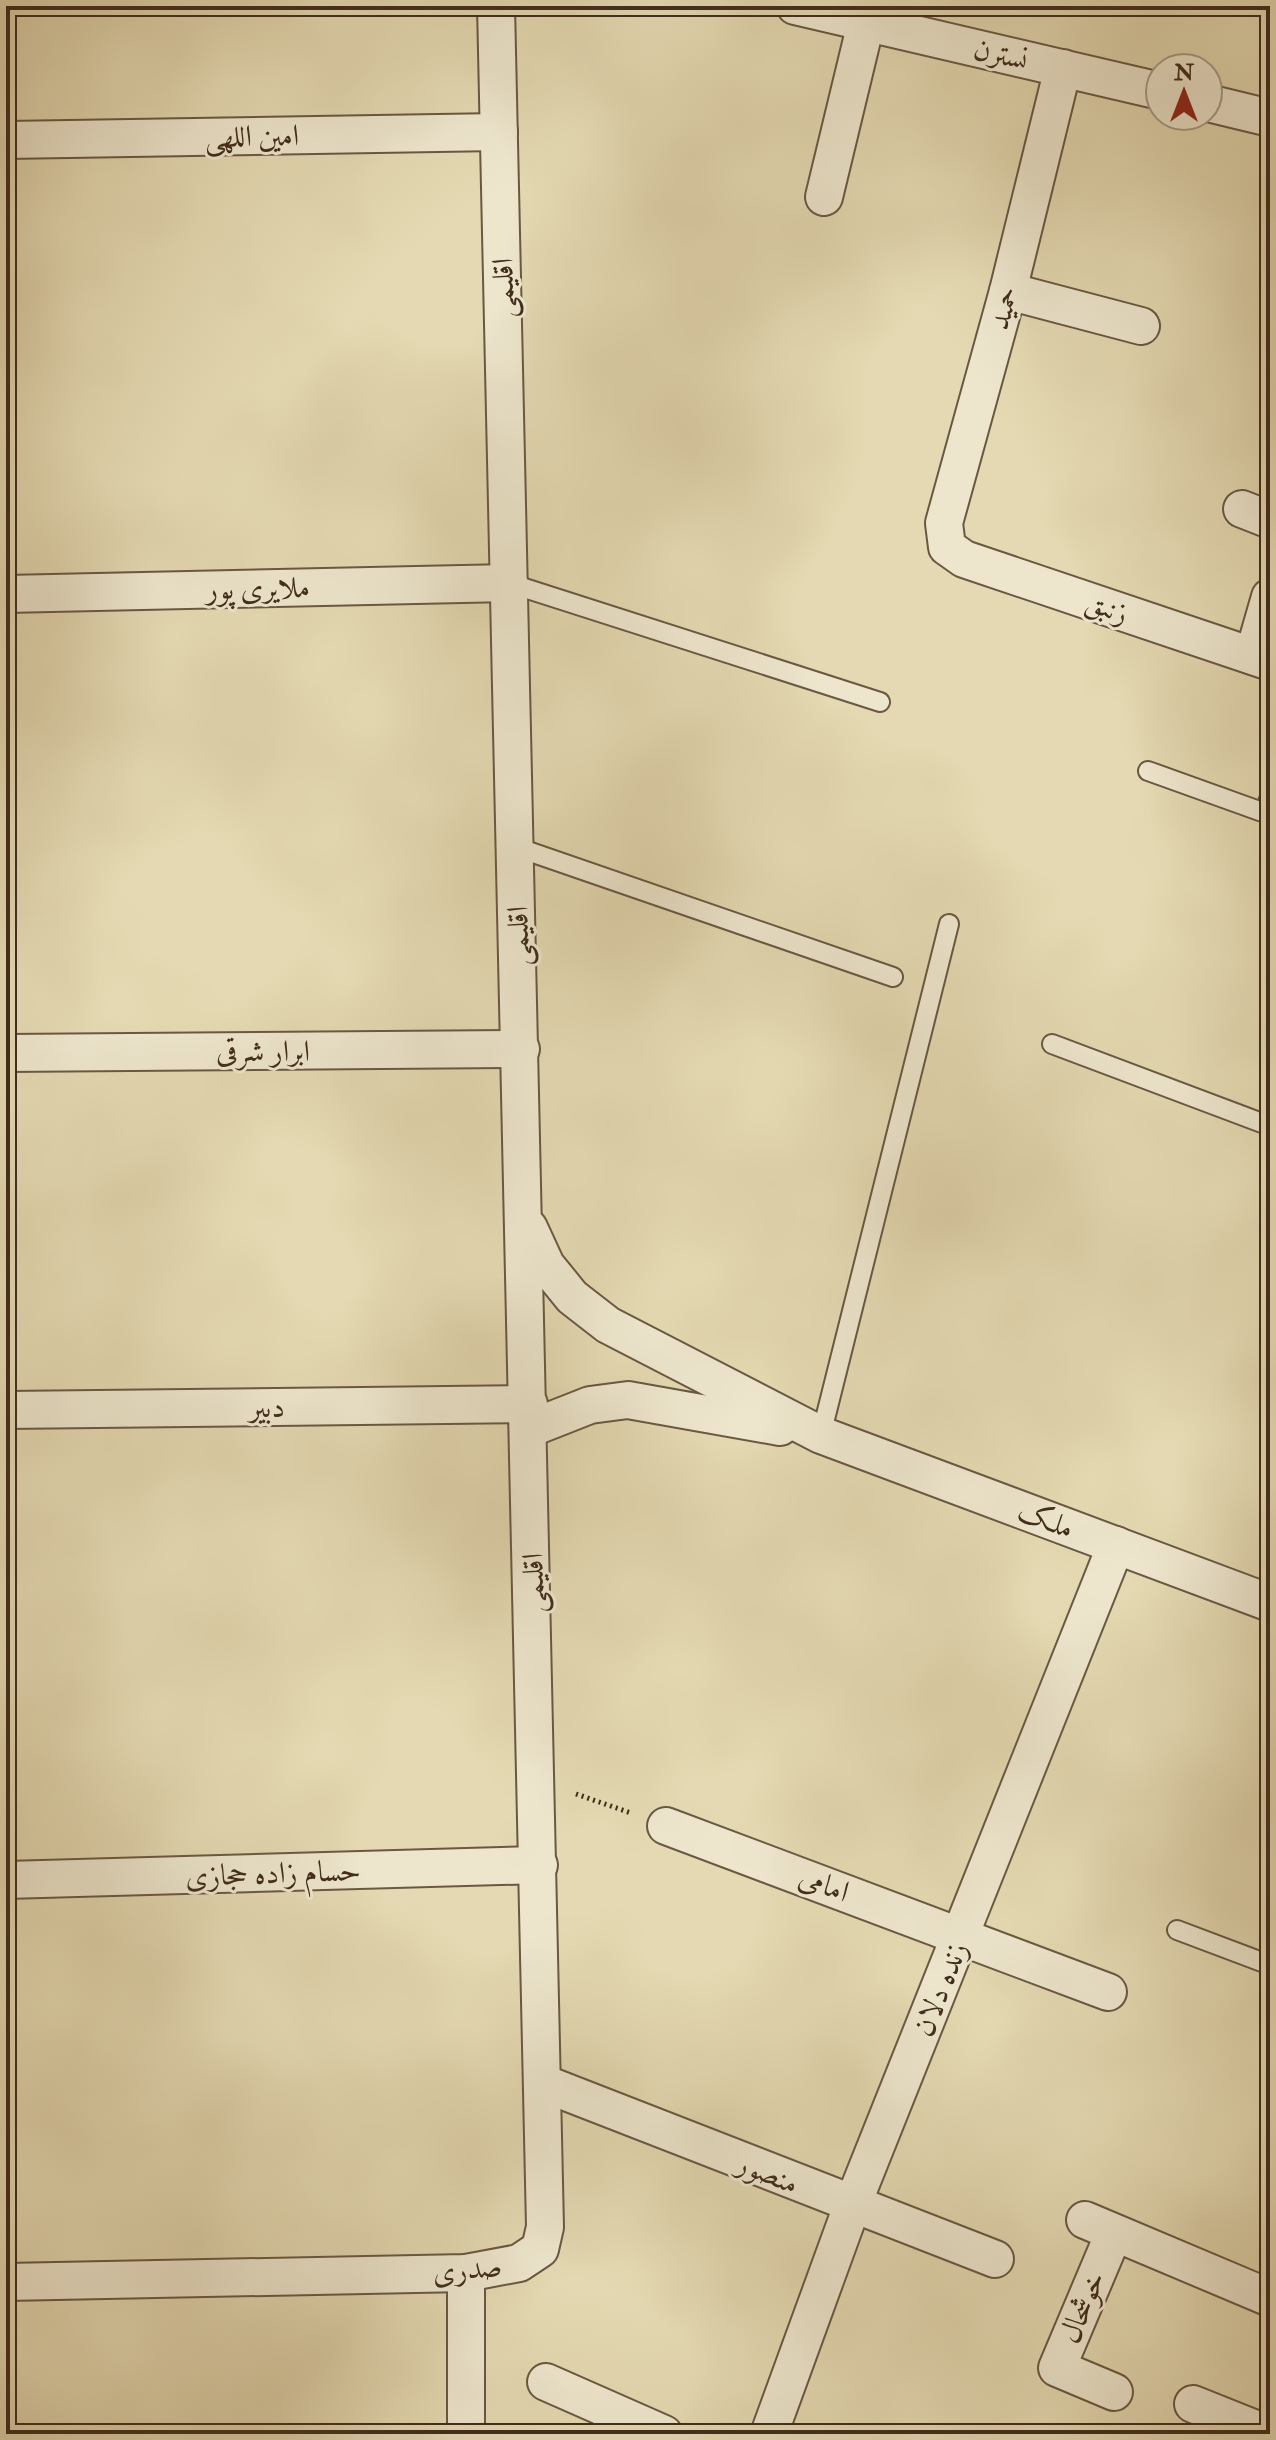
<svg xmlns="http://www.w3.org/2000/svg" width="1276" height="2440" viewBox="0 0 1276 2440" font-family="'IM FELL Double Pica',Amiri,serif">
<rect width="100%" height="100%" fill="#e4d9b2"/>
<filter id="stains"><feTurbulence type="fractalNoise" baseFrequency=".0025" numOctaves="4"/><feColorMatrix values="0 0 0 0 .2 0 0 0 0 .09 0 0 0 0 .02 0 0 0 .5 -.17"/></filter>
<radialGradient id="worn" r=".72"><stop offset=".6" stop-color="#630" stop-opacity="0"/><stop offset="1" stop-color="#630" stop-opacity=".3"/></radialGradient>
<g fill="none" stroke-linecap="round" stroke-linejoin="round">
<defs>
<g id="lane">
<polyline points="509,583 880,702"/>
<polyline points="1148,771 1265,813 1270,796"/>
<polyline points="516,847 893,977"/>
<polyline points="1052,1044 1270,1126"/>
<polyline points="821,1435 949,924"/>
<polyline points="1177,1930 1270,1965"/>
</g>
<g id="street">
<polyline points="795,6 1160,91"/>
<polyline points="1063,68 1008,291 944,523 947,547 964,559 1270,662"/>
<polyline points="1208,103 1270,118"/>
<polyline points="6,140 499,132"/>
<polyline points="824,197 866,23"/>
<polyline points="1008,291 1141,326"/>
<polyline points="1242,509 1270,520"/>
<polyline points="6,594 509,583"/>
<polyline points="1253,656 1270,597"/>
<polyline points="6,1053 521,1049"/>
<polyline points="529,1228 546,1265 572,1297 608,1325 821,1435 1270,1603"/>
<polyline points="6,1410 529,1404"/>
<polyline points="529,1429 590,1405 628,1400 780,1427"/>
<polyline points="666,1826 1108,1992"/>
<polyline points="6,1880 539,1865"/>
<polyline points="543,2083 995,2259"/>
<polyline points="1085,2220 1270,2298"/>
<polyline points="1114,2233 1057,2368 1114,2392"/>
<polyline points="466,2273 466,2424"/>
<polyline points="6,2282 466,2273 519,2263 540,2249 545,2227 496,6"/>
<polyline points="546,2382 664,2434"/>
<polyline points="1193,2404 1268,2434"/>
<polyline points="769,2434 852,2206 1116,1545"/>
</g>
</defs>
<use href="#lane" stroke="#6a5842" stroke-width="22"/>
<use href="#street" stroke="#6a5842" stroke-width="40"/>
<polyline stroke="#412d1d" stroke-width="5" stroke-dasharray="2 4" stroke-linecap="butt" points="576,1794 631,1813"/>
<use href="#lane" stroke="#ede6cd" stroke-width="18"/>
<use href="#street" stroke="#ede6cd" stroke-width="36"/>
</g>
<g text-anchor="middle" stroke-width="6" stroke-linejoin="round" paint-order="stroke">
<g font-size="30" fill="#412d1d" stroke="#ede6cd">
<text transform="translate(1001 54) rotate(13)" y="10">نسترن</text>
<text transform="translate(252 136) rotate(-1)" y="10">امین اللهی</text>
<text transform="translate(503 288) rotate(-91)" y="10">اقلیمی</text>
<text transform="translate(1003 308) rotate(-75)" y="10">حمید</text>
<text transform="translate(258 588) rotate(-1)" y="10">ملایری پور</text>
<text transform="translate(1107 607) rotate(19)" y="10">زنبق</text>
<text transform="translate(518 936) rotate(-91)" y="10">اقلیمی</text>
<text x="263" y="1061">ابرار شرقی</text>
<text transform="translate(267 1407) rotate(-1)" y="10">دبیر</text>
<text transform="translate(1046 1519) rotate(21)" y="10">ملک</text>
<text transform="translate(533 1583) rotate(-91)" y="10">اقلیمی</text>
<text transform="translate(273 1873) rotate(-2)" y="10">حسام زاده حجازی</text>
<text transform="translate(824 1884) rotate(20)" y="10">امامی</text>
<text transform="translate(940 1989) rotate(-68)" y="10">زنده دلان</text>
<text transform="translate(768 2173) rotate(22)" y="10">منصور</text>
<text transform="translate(467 2269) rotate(-6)" y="10">صدری</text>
<text transform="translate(1082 2307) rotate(-67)" y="10">خوشحال</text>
</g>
</g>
<rect width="1276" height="2440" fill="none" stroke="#e4d9b2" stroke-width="32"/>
<rect x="8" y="8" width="1260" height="2424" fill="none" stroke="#412d1d" stroke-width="4"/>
<rect x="16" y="16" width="1244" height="2408" fill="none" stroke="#412d1d" stroke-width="2"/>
<g transform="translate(1184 92)"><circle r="38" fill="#ede6cd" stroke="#a89c87" stroke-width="2"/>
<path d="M0-6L14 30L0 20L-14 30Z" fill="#8f2418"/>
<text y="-12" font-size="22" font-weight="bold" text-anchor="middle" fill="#412d1d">N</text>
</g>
<rect width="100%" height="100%" filter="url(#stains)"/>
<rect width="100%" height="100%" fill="url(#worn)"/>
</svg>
